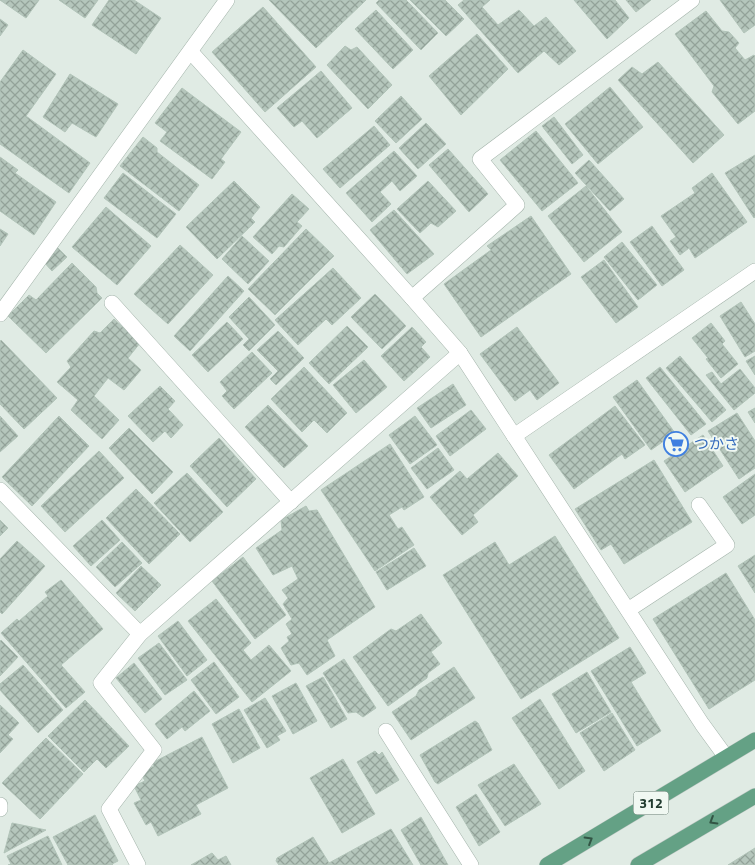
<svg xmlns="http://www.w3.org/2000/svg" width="755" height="865" viewBox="0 0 755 865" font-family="'Titillium Web','Noto Sans JP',sans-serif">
<defs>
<pattern id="building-cross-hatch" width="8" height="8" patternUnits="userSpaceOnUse" patternTransform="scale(1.25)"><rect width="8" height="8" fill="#b5c6bc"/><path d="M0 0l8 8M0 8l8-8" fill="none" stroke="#93a299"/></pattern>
</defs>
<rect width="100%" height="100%" fill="#e0ebe4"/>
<g fill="url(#building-cross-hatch)" stroke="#b2c4b9">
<polygon points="0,0 39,0 26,18"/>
<polygon points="59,0 98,0 85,18"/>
<polygon points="109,0 134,0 161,18 136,54 92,25"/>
<polygon points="269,0 366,0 316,48"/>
<polygon points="379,0 406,0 438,33 421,50 376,3"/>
<polygon points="410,0 445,0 464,19 446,36"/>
<polygon points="464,0 490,0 482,7 498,25 519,10 534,26 546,17 576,51 559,65 544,51 518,73 458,5"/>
<polygon points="574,0 615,0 629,18 607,39"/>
<polygon points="626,0 651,0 636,12"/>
<polygon points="720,0 755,0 755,25 744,33"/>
<polygon points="263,7 316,67 265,112 212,52"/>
<polygon points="376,10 413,50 393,69 355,29"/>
<polygon points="706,11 722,31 729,32 739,43 735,48 745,60 754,55 755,56 755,111 738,124 712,92 714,86 675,34"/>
<polygon points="0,19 8,25 0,36"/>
<polygon points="477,34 508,69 461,115 429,76"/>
<polygon points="345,46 351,50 357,47 392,85 368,109 327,65"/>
<polygon points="23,50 56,74 26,116 90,163 69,193 0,144 0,82"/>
<polygon points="658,62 724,135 693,163 618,80 632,67 642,74"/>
<polygon points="321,71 352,108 317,138 302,121 294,127 277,108"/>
<polygon points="70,74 118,104 96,137 72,123 65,132 43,117"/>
<polygon points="610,87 643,127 598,164 565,124"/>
<polygon points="182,88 241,132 221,159 225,162 212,179 160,141 167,132 155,123"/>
<polygon points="401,96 422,119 396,143 375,121"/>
<polygon points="554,117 583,155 572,164 542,126"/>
<polygon points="426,123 446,144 418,169 399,148"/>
<polygon points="374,126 390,145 340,188 323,169"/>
<polygon points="536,131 578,183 542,211 500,160"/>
<polygon points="143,137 157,148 157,152 199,185 179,211 120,166"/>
<polygon points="448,149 488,194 469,212 429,165"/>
<polygon points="394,151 417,176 400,191 392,181 380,192 391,204 372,222 346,193"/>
<polygon points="755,155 755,217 754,218 725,173"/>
<polygon points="0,157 18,170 15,173 56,202 34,235 0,211"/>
<polygon points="589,160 624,199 610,211 575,173"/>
<polygon points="123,173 176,214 157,238 104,198"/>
<polygon points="712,173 747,222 695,258 689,248 680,255 670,241 676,237 661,216 695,193 692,188"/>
<polygon points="234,181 260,207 251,218 255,222 217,259 186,227"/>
<polygon points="428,181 456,211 438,227 431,223 420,233 397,209"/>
<polygon points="586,186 622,232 584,262 548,216"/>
<polygon points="292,194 309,209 297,222 302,226 284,247 279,246 272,254 253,237"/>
<polygon points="106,207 151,246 117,285 72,247"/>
<polygon points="394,210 434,254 407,274 370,230"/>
<polygon points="531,216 571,274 481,337 444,284 491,250 487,246"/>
<polygon points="652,226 684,270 662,286 630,242"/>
<polygon points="0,229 8,234 0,246"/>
<polygon points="306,229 334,256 275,315 248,289"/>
<polygon points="242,236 269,261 248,284 222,259"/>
<polygon points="622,242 657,285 638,300 604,257"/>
<polygon points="180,245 213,275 168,324 134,294"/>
<polygon points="57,247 67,257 52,271 43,261"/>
<polygon points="604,260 638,307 616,323 581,277"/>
<polygon points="72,263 96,287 97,293 102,298 46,353 8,316 29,295 36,300"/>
<polygon points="333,268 361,298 332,325 326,319 298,345 275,320"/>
<polygon points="228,276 244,291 190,351 174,336"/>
<polygon points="375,294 406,326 382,349 351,317"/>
<polygon points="249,297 275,325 249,351 243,345 249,339 229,317"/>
<polygon points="741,302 755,324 755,351 745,357 720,316"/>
<polygon points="114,319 140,343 128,358 141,370 124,390 108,378 94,396 119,420 102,439 71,410 78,400 57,382 71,367 67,361 94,331 100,333"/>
<polygon points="227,322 243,339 208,372 192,355"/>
<polygon points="711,323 725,341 722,344 738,364 721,378 706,359 708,358 692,338"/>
<polygon points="347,326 368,347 329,384 309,363"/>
<polygon points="412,327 426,342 421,347 430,357 404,381 381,356"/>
<polygon points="517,327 559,383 537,400 530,390 515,401 480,354"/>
<polygon points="278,331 304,358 276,385 270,379 278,371 257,350"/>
<polygon points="1,340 57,398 24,429 0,404 0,342"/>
<polygon points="252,352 272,373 234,409 222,396 227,391 220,382"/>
<polygon points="680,356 726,410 712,422 666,368"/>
<polygon points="755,356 755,375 746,361"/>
<polygon points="364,360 387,387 356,413 333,385"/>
<polygon points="304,367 347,413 327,433 314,420 302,432 271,399"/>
<polygon points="660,367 706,424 691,435 646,378"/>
<polygon points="740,369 755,388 755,393 734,410 706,375 712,372 721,384"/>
<polygon points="637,380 675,433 651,450 613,397"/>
<polygon points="453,384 466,405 431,428 417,408"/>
<polygon points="160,386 175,401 168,409 183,425 171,438 165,431 153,442 128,416"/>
<polygon points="268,405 308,446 284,468 245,427"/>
<polygon points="615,406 645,445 625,459 622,454 574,489 549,455"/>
<polygon points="755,408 755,423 748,412"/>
<polygon points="471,410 486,429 450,456 436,436"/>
<polygon points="737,413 755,441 755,468 739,479 708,431"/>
<polygon points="0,416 18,436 0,452"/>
<polygon points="59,416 89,446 32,506 2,477"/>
<polygon points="415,416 437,445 410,464 389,435"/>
<polygon points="129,428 173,472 152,494 109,448"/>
<polygon points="703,435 723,466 685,492 664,461"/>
<polygon points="219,438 256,479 227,507 190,466"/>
<polygon points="390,444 424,497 404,510 402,507 389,515 398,529 402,527 414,545 375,571 321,490"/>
<polygon points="438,448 454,470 427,489 411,468"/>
<polygon points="99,451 124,478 65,532 41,506"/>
<polygon points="498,453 518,476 473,515 478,522 462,535 430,497 460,471 467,479"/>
<polygon points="654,460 692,522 624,564 611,544 601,550 575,509"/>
<polygon points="187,473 223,512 190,542 154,503"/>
<polygon points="755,474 755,515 742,524 723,497"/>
<polygon points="136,489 180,534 149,564 106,518"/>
<polygon points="306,506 309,511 317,510 375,607 327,640 335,656 307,675 299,663 291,665 281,648 289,641 287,637 292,634 286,624 292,619 283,604 288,598 282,590 298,579 292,566 273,575 256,548 282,530 281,520"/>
<polygon points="0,520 8,528 0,536"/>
<polygon points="102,520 120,540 91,566 73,546"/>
<polygon points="555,536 619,638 521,699 443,575 495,542 509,565"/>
<polygon points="17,541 45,566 2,614 0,612 0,559"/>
<polygon points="122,542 142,563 115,587 96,567"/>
<polygon points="414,548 426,566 387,590 376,572"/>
<polygon points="755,555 755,593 738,566"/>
<polygon points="243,557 286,615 255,639 212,581"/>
<polygon points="141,566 161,585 135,611 116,593"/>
<polygon points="726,573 755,620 755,680 709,709 653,619"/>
<polygon points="61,580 103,629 61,665 85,692 66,708 1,633 17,619 19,621 48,596 45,592"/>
<polygon points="216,599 251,643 243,650 251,660 269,645 291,671 252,702 188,621"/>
<polygon points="421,614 442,643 431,652 440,664 428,673 427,678 388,706 353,657 391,629 396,631"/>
<polygon points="178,621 207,660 187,676 158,636"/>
<polygon points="1,640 18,657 0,676 0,641"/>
<polygon points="159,643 187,680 165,695 138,658"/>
<polygon points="630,647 646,673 631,682 661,731 637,746 591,671"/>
<polygon points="344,659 376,708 363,717 356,712 348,713 323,673"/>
<polygon points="214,662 239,697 216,714 191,680"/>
<polygon points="134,663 162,699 145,713 116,678"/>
<polygon points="23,665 63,710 38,733 0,690 0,684"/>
<polygon points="454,667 475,698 411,740 392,712 416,696 419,690"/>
<polygon points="587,672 611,712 576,733 552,694"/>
<polygon points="323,677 347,719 331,728 306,686"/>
<polygon points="296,683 317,721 293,734 272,696"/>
<polygon points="194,691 210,711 185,731 182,727 167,739 155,724"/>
<polygon points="265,698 286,731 277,736 280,740 267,748 244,710"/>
<polygon points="540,699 585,771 559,789 512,718"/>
<polygon points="85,700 129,746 106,768 97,759 84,772 48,736"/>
<polygon points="0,705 19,723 8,735 13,739 0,753"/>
<polygon points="239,709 260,748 233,763 212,724"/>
<polygon points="612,713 635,750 604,771 580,733"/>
<polygon points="475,721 478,723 492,750 438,784 435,782 420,755"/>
<polygon points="202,737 228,788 196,805 201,814 158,836 151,822 146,825 134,803 141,800 134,786 145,781 141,773 154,766 152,763"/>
<polygon points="46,738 83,774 40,819 2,783"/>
<polygon points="375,751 379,755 382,752 399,780 376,794 357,762"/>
<polygon points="343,759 375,814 342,833 310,778"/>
<polygon points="514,764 541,804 505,826 478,785"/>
<polygon points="476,794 500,832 479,846 456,807"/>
<polygon points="95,815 118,861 112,864 113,865 68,865 53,837"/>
<polygon points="421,817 448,865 421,865 401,830"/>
<polygon points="12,823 46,830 4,853"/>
<polygon points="391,829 413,865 279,865 276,861 277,858 313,837 329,863"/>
<polygon points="48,836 62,865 8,865 11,864 7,856"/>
<polygon points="755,848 755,865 728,865"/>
<polygon points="212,853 218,860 226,856 231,865 191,865"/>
</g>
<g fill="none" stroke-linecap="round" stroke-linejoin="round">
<defs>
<g id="minor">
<polyline points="191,52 412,298 460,353 702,724 726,757"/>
<polyline points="412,298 517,205 480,159 692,0"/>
<polyline points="112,303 291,502"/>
<polyline points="0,314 227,0"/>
<polyline points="514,436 755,271"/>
<polyline points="0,490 140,634"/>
<polyline points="628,610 727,545 699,505"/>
<polyline points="386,731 471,865"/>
<polyline points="0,805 0,809"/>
<polyline points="138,865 109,809 154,750 101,683 140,634 460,353"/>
</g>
<g id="major">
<polyline points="547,865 755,740"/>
<polyline points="638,865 755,796"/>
</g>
</defs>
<use href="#minor" stroke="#a3b3aa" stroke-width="16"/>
<use href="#major" stroke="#c1c8c5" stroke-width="16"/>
<use href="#minor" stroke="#fff" stroke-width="15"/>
<use href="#major" stroke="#64a185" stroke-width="15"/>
</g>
<defs><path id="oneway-chevron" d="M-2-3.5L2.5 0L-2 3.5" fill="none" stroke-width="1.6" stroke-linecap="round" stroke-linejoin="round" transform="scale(1.25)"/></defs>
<g stroke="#325444">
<use href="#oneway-chevron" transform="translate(713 821) rotate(149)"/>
<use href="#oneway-chevron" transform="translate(589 840) rotate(-31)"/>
</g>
<defs>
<symbol id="supermarket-ring" viewBox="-11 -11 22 22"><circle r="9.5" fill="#f0f8f2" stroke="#3f7fe0" stroke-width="1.5"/><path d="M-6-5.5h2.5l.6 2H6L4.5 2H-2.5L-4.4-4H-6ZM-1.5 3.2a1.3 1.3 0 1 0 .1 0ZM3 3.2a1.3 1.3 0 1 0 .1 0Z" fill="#3f7fe0"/></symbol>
</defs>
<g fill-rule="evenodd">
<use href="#supermarket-ring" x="662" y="430" width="28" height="28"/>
</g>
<g text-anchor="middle" stroke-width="4" stroke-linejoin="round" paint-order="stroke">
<rect fill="#f0f8f2" stroke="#5f746a" stroke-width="1" x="633.5" y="791.5" width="35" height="23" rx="4"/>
<g font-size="14" font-weight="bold" fill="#213b2f">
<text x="651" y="808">312</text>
</g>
<g font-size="15" fill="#366cbe" stroke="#f0f8f2" text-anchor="start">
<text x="694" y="449">つかさ</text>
</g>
</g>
</svg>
